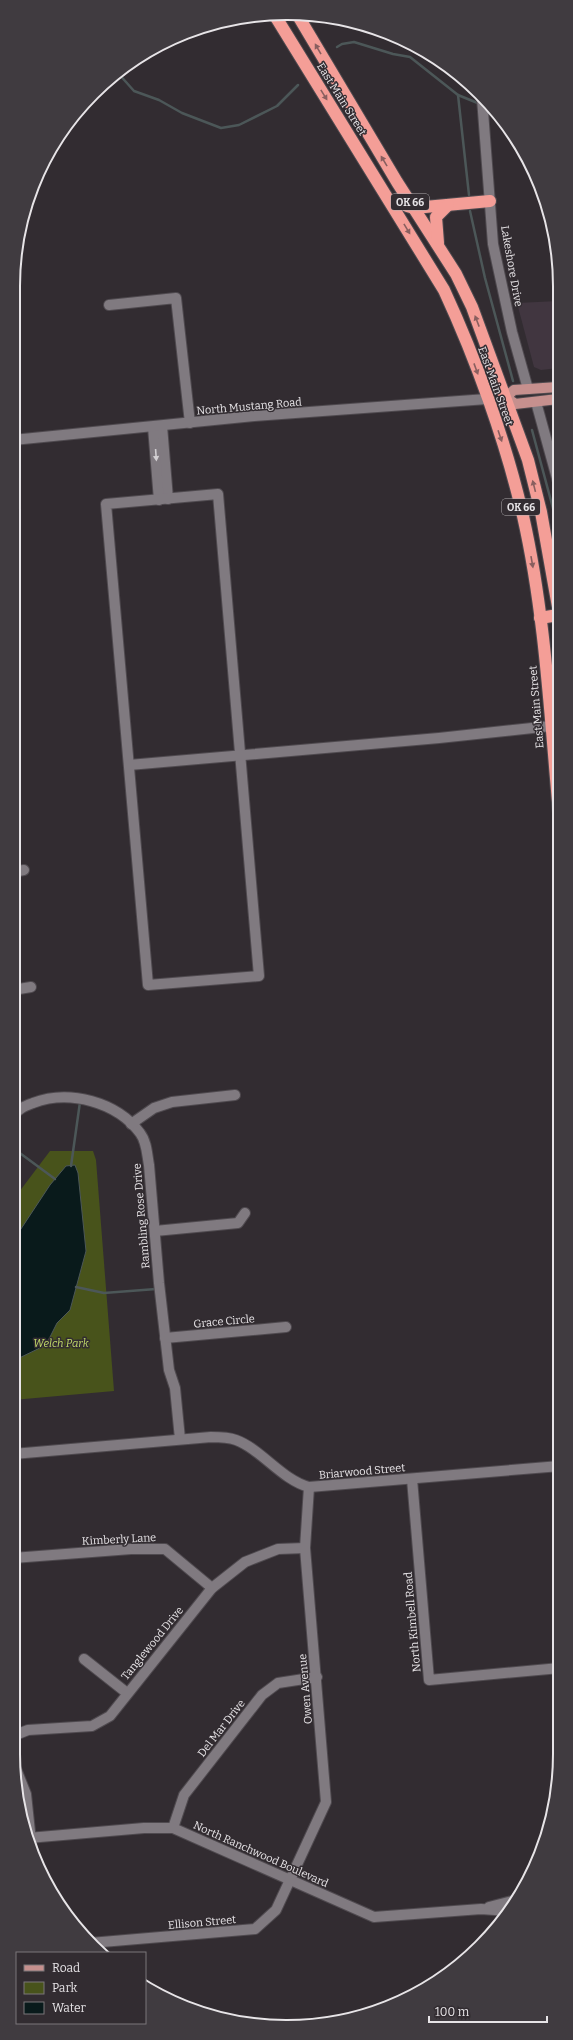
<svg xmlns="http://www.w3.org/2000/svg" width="573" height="2040" viewBox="0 0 573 2040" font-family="Bitter,serif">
<rect width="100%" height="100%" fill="#322c31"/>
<polygon fill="#413640" points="558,301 558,368 541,370 534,367 517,303"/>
<polygon fill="#48531b" points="50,1151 93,1151 96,1160 114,1391 13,1400 13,1200"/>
<polygon fill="#091a1b" stroke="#4c5758" points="75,1165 78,1173 86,1251 70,1310 57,1323 46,1345 13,1361 13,1241 50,1185 66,1166"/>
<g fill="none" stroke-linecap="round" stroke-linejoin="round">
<g stroke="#4c5758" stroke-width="2.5">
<polyline points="337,47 342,44 354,42 393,54 410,57 458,95 480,104"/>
<polyline points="118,73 134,91 159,100 182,113 221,128 239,125 277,106 298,85"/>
<polyline points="458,95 469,195"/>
<polyline points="470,211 485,278 513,381"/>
<polyline points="532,430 554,512 558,534"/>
<polyline points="13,1148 55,1179"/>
<polyline points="71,1166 80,1102"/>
<polyline points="76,1287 104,1293 156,1289"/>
</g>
<defs>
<g id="minor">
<polyline points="482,98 493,244 512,332 528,389"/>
<polyline points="109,305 176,298 190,423"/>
<polyline points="536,402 558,482"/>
<polyline points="162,426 168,499"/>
<polyline points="153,427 159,500"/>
<polyline points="13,440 254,416 487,399"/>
<polygon points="218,494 259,976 148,985 106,504"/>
<polyline points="129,765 439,738 551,726"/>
<polyline points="13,872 24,870"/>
<polyline points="13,990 31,987"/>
<path d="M13,1116C19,1108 25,1106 33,1103C69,1089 117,1102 140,1133C147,1142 147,1155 149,1165L159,1283L169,1370L175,1388L180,1439"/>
<polyline points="131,1124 154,1108 172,1102 235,1095"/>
<polyline points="155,1231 238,1223 245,1213"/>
<polyline points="165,1338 286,1327"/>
<path d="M13,1454L211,1437C219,1437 228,1437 236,1440C261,1449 282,1480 309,1487L560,1466"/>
<polyline points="412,1479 429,1680 560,1668"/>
<polyline points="13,1558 131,1549 165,1549 212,1588"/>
<polyline points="84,1659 127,1693"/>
<polyline points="13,1736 28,1730 92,1726 110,1716 212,1588 245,1562 278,1549 305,1548"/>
<polyline points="14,1764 26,1794 32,1851"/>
<polyline points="173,1828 184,1795 262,1695 278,1683 317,1677"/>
<polyline points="28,1838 144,1828 173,1828 374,1917 481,1909 509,1911"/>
<polyline points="489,1907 516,1900"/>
<polyline points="90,1943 255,1929 276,1910 326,1802 305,1548 309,1487"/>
</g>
<polyline id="major" points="558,387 514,390 506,397 515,404 558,399"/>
<g id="highway">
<path d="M274,14L444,290C476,359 506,442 523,516C545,613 550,714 559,813"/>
<polyline points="297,14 397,182 456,274 472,307 528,460 541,512 558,607"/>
<polyline points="407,206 414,208 490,201"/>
<polyline points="438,243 436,217 448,205"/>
<polyline points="540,618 558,615"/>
</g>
</defs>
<use href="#minor" stroke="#4f4a4f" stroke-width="12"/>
<use href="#major" stroke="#4f4a4f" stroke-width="12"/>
<use href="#highway" stroke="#4f4a4f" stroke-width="14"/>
<use href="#minor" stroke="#807a80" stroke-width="10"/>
<use href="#major" stroke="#c6908e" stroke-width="10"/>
<use href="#highway" stroke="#f49e97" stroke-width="12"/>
</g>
<defs><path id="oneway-solid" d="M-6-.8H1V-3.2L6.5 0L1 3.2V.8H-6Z"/></defs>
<g fill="#895f5f">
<use href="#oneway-solid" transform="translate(318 49) rotate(-120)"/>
<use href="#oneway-solid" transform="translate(324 95) rotate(58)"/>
<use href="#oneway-solid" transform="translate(384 161) rotate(-121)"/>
<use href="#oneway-solid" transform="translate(407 229) rotate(59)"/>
<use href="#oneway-solid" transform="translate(477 321) rotate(-111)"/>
<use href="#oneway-solid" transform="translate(476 369) rotate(70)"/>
<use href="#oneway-solid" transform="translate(500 436) rotate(71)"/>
<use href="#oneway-solid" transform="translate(534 486) rotate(-104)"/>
<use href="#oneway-solid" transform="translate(532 562) rotate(80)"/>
</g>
<use fill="#d2cfd2" href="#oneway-solid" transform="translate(156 455) rotate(86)"/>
<g text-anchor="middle" stroke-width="3" stroke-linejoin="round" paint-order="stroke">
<g fill="#322c31" stroke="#b1adb0" stroke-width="1">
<rect x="391" y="194" width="38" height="16" rx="3"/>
<rect x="502" y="499" width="38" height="16" rx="3"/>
</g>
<g font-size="10" font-weight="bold" fill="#e7e4e7">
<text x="410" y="206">OK 66</text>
<text x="521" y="511">OK 66</text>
</g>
<g font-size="11" fill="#e7e4e7" stroke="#322c31">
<text transform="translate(342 99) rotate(58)" y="4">East Main Street</text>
<text transform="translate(512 266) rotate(80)" y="4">Lakeshore Drive</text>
<text transform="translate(496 386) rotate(70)" y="4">East Main Street</text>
<text transform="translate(249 406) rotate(-5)" y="4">North Mustang Road</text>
<text transform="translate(536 707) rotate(-95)" y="4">East Main Street</text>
<text transform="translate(141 1216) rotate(-95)" y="4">Rambling Rose Drive</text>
<text transform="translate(224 1321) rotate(-5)" y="4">Grace Circle</text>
<text transform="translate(362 1471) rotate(-5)" y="4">Briarwood Street</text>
<text transform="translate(119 1539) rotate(-3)" y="4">Kimberly Lane</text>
<text transform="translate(412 1622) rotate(-95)" y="4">North Kimbell Road</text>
<text transform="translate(152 1643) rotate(-51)" y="4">Tanglewood Drive</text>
<text transform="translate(305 1689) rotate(-95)" y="4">Owen Avenue</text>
<text transform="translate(221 1728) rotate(-52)" y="4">Del Mar Drive</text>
<text transform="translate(261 1854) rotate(24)" y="4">North Ranchwood Boulevard</text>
<text transform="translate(202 1922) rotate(-5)" y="4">Ellison Street</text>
</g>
<g font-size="11" font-style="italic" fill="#c1da69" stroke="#322c31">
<text x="61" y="1347">Welch Park</text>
</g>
</g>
<path d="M0 0H573V2040H0ZM286 20H287A266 266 0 0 1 553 286V1754A266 266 0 0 1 287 2020H286A266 266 0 0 1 20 1754V286A266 266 0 0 1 286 20Z" fill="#403b40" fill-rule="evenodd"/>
<path fill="none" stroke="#e7e4e7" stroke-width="2" d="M286 20H287A266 266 0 0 1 553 286V1754A266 266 0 0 1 287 2020H286A266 266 0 0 1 20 1754V286A266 266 0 0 1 286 20Z"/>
<rect x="16" y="1952" width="130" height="72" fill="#322c31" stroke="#7a767a"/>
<rect x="24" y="1965" width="20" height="6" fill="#c6908e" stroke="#7a767a"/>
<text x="52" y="1972" font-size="12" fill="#e7e4e7">Road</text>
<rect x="24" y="1982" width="20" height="12" fill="#48531b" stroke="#7a767a"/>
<text x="52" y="1992" font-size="12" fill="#e7e4e7">Park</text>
<rect x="24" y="2002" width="20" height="12" fill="#091a1b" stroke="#7a767a"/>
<text x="52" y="2012" font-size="12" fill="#e7e4e7">Water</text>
<path d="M429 2016v6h118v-6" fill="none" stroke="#e7e4e7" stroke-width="2"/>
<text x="435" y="2016" font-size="12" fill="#e7e4e7" stroke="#322c31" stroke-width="3" paint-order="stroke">100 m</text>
</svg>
